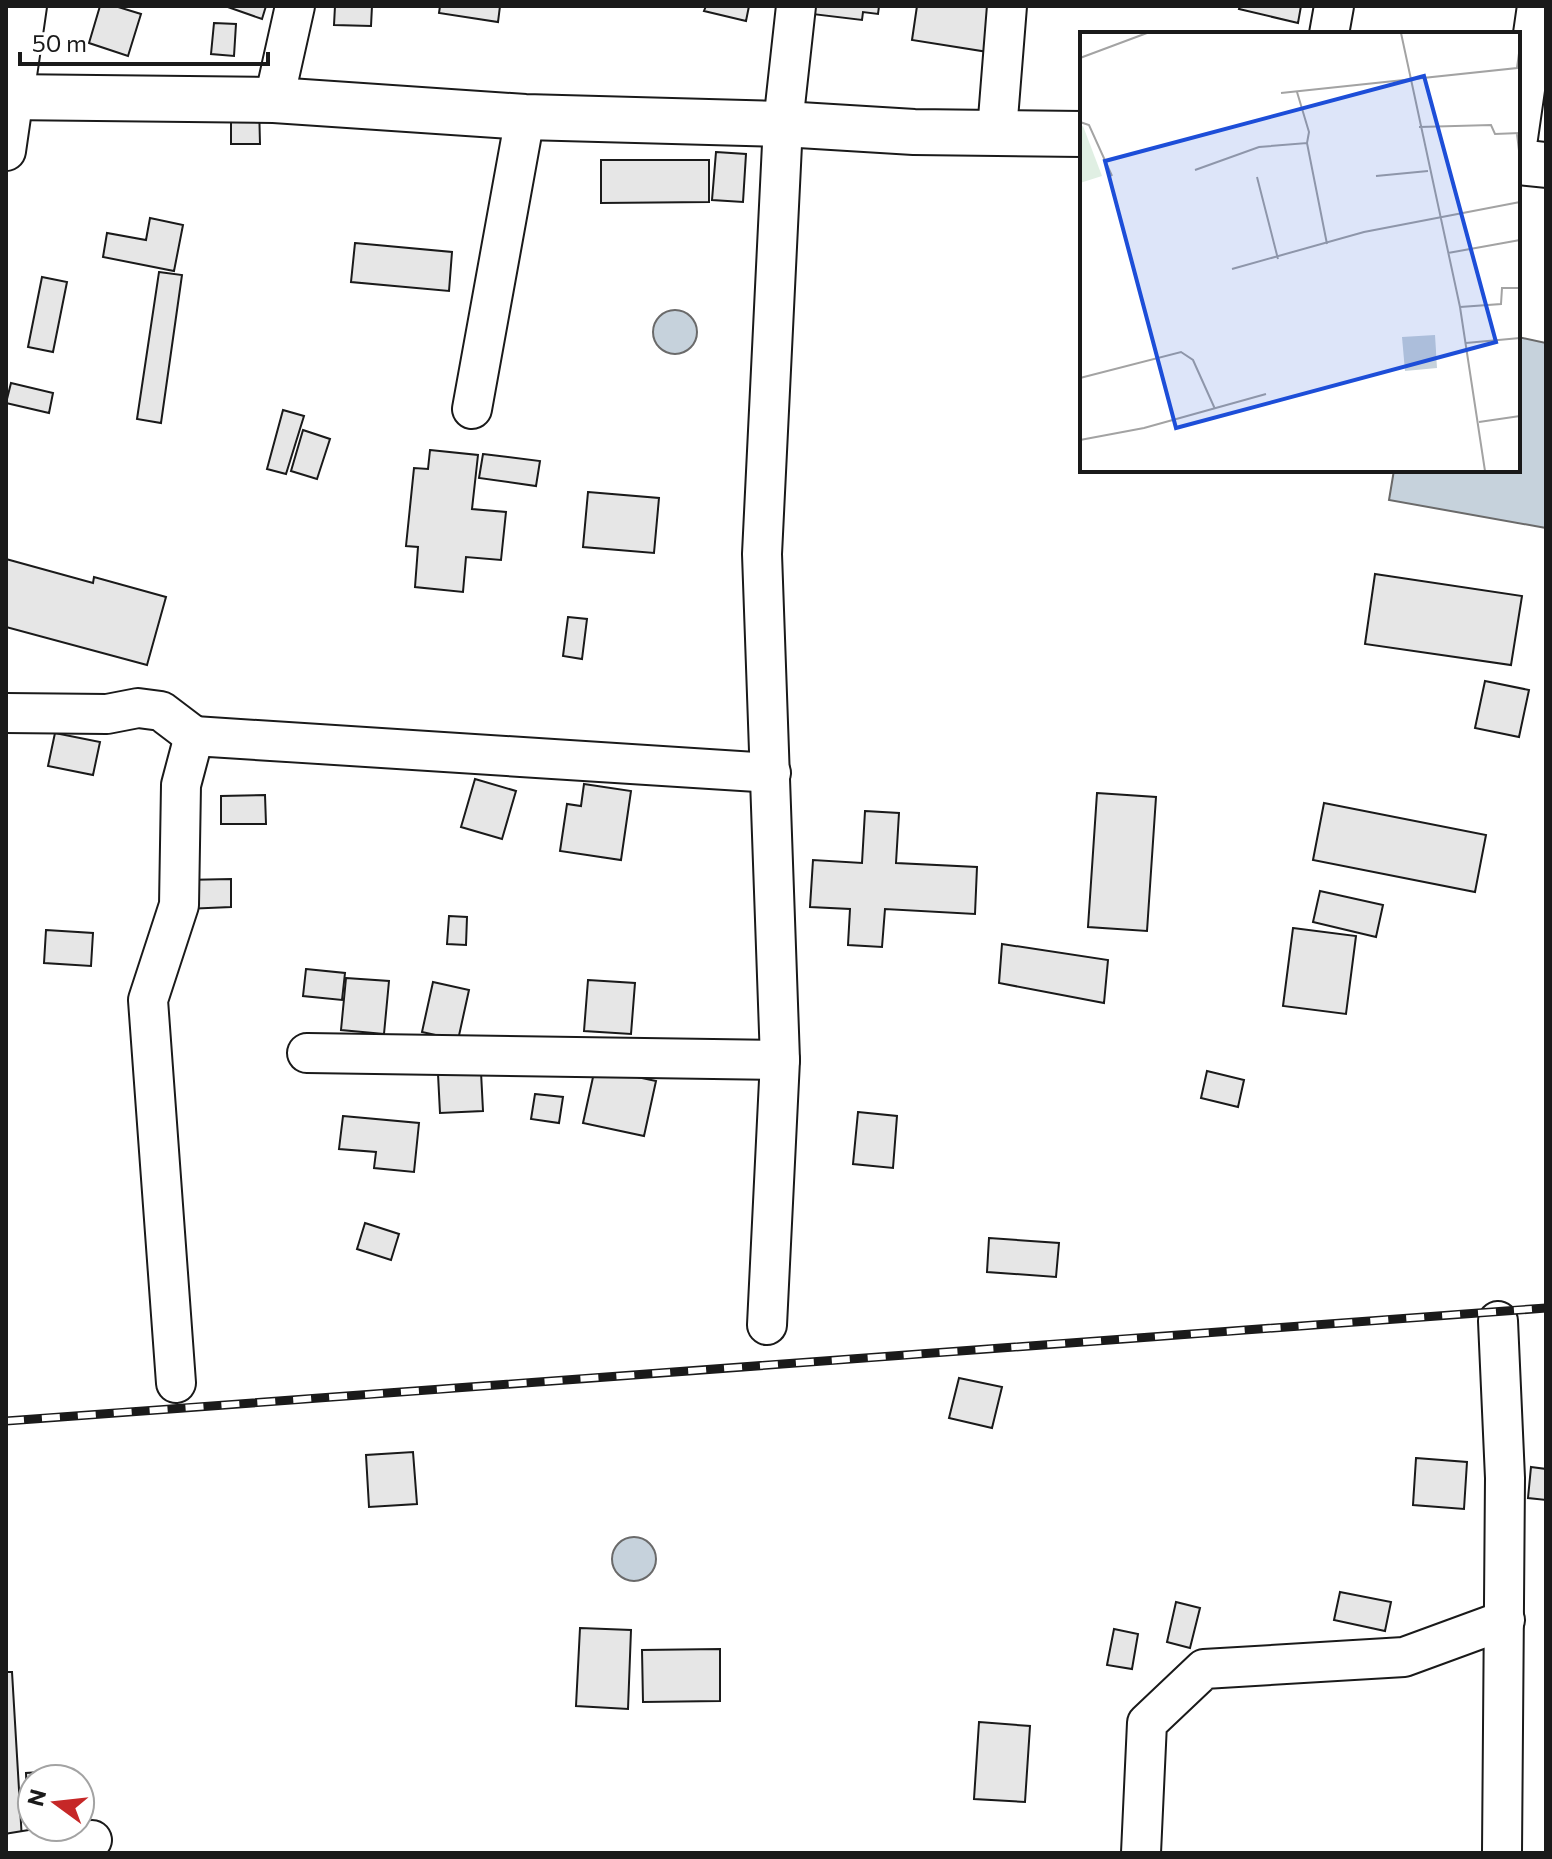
<svg xmlns="http://www.w3.org/2000/svg" width="1552" height="1859" viewBox="0 0 1552 1859" font-family="Commissioner,sans-serif">
<rect width="100%" height="100%" fill="#fff"/>
<g fill="#c6d2dc" stroke="#6a6a6a" stroke-width="2">
<circle cx="675" cy="332" r="22"/>
<polygon points="1518,337 1546,343 1546,528 1389,500 1394,470 1518,470"/>
<circle cx="634" cy="1559" r="22"/>
</g>
<g fill="#e6e6e6" stroke="#1a1a1a" stroke-width="2">
<polygon points="100,6 115,6 141,14 128,56 89,43"/>
<polygon points="225,6 266,6 262,19"/>
<polygon points="335,6 372,6 371,26 334,25"/>
<polygon points="440,6 500,6 498,22 439,13"/>
<polygon points="706,6 749,6 746,21 704,11"/>
<polygon points="813,6 879,6 878,14 863,12 862,20 812,14"/>
<polygon points="917,6 995,6 988,52 912,40"/>
<polygon points="1240,6 1301,6 1298,23 1239,9"/>
<polygon points="214,23 236,24 234,56 211,54"/>
<polygon points="259,104 260,144 231,144 231,105"/>
<polygon points="716,152 746,154 743,202 712,200"/>
<polygon points="601,160 709,160 709,202 601,203"/>
<polygon points="150,218 183,225 174,271 103,257 107,233 146,240"/>
<polygon points="355,243 452,252 449,291 351,282"/>
<polygon points="159,272 182,275 161,423 137,419"/>
<polygon points="42,277 67,282 53,352 28,347"/>
<polygon points="11,383 53,393 49,413 6,403"/>
<polygon points="283,410 304,416 286,474 267,469"/>
<polygon points="303,430 330,439 317,479 291,471"/>
<polygon points="430,450 478,455 472,509 506,512 501,560 466,557 463,592 415,587 418,547 406,546 414,468 428,469"/>
<polygon points="483,454 540,461 536,486 479,478"/>
<polygon points="588,492 659,498 654,553 583,547"/>
<polygon points="6,559 93,583 94,577 166,597 147,665 6,627"/>
<polygon points="1375,574 1522,596 1511,665 1365,644"/>
<polygon points="568,617 587,619 582,659 563,656"/>
<polygon points="1485,681 1529,690 1519,737 1475,728"/>
<polygon points="55,733 100,742 93,775 48,766"/>
<polygon points="475,779 516,791 502,839 461,827"/>
<polygon points="584,784 631,791 621,860 560,851 567,804 581,806"/>
<polygon points="1097,793 1156,797 1147,931 1088,927"/>
<polygon points="265,795 266,824 221,824 221,796"/>
<polygon points="1324,803 1486,835 1475,892 1313,860"/>
<polygon points="865,811 899,813 896,863 977,867 975,914 885,909 882,947 848,945 850,909 810,907 813,860 862,863"/>
<polygon points="231,879 231,907 185,909 184,880"/>
<polygon points="1320,891 1383,905 1376,937 1313,922"/>
<polygon points="449,916 467,917 466,945 447,944"/>
<polygon points="1293,928 1356,936 1346,1014 1283,1006"/>
<polygon points="46,930 93,933 91,966 44,963"/>
<polygon points="1002,944 1108,960 1104,1003 999,983"/>
<polygon points="306,969 345,973 342,1000 303,996"/>
<polygon points="346,978 389,981 384,1034 341,1030"/>
<polygon points="588,980 635,983 631,1034 584,1031"/>
<polygon points="433,982 469,990 458,1040 422,1032"/>
<polygon points="595,1068 656,1081 644,1136 583,1123"/>
<polygon points="1207,1071 1244,1080 1238,1107 1201,1098"/>
<polygon points="481,1072 483,1111 440,1113 438,1074"/>
<polygon points="535,1094 563,1097 559,1123 531,1119"/>
<polygon points="858,1112 897,1116 893,1168 853,1164"/>
<polygon points="343,1116 419,1123 414,1172 374,1168 376,1152 339,1149"/>
<polygon points="365,1223 399,1234 391,1260 357,1249"/>
<polygon points="989,1238 1059,1243 1056,1277 987,1272"/>
<polygon points="959,1378 1002,1387 992,1428 949,1418"/>
<polygon points="413,1452 417,1504 369,1507 366,1455"/>
<polygon points="1416,1458 1467,1462 1464,1509 1413,1505"/>
<polygon points="1531,1467 1546,1469 1546,1500 1528,1498"/>
<polygon points="1340,1592 1391,1602 1385,1631 1334,1620"/>
<polygon points="1176,1602 1200,1608 1190,1648 1167,1642"/>
<polygon points="580,1628 631,1630 628,1709 576,1706"/>
<polygon points="1114,1629 1138,1634 1132,1669 1107,1665"/>
<polygon points="720,1649 720,1701 643,1702 642,1650"/>
<polygon points="6,1672 12,1672 22,1840 6,1841"/>
<polygon points="979,1722 1030,1726 1025,1802 974,1799"/>
<polygon points="73,1770 73,1779 32,1779 32,1825 28,1825 26,1773"/>
</g>
<g fill="none" stroke-linecap="round" stroke-linejoin="round">
<defs>
<g id="minor">
<polyline points="1329,34 1334,6"/>
<polyline points="274,100 295,6"/>
<polyline points="997,131 1007,6"/>
<polyline points="1518,138 1537,6"/>
<polyline points="6,151 27,6"/>
<polyline points="472,409 525,117"/>
<polyline points="6,713 107,714 138,708 161,711 194,736"/>
<polyline points="307,1053 780,1060"/>
<polyline points="1498,1321 1505,1478 1502,1853"/>
<polyline points="767,1325 780,1060 762,554 783,124 796,6"/>
<polyline points="176,1383 148,1000 179,905 181,785 194,736 771,773"/>
<polyline points="12,1853 92,1840"/>
<polyline points="1141,1853 1147,1723 1204,1669 1404,1657 1505,1620"/>
</g>
<g id="major">
<polyline points="6,97 274,100 525,117 783,124 914,132 1082,134"/>
<polyline points="1518,162 1546,165"/>
</g>
</defs>
<use href="#minor" stroke="#1a1a1a" stroke-width="42"/>
<use href="#major" stroke="#1a1a1a" stroke-width="48"/>
<use href="#minor" stroke="#fff" stroke-width="38"/>
<use href="#major" stroke="#fff" stroke-width="44"/>
<defs>
<polyline id="rail" points="6,1421 1546,1308"/>
</defs>
<use href="#rail" stroke="#1a1a1a" stroke-width="9"/>
<use href="#rail" stroke="#fff" stroke-width="6" stroke-dasharray="18" stroke-linecap="butt"/>
</g>
<g transform="translate(1080 32)">
<rect width="440" height="440" fill="#fff"/>
<path d="M3,94L22,144L0,151V95Z" fill="#e0efe3"/>
<path d="M355,303L357,336L325,339L322,305Z" fill="#c6d2dc"/>
<path fill="none" stroke="#a3a3a3" stroke-width="2" d="M321,1L380,275L405,439M0,26L67,1M217,60L229,100L227,111M201,61L437,36L440,14M0,90L9,93L32,144M339,95L411,93L415,102L440,101M437,102L440,127M115,138L179,115L227,111L247,212M296,144L348,139M177,145L198,227M368,221L440,208M152,237L284,200L440,170M380,275L421,272L422,256H440M386,311L440,306M0,346L101,320L113,328L135,377M399,390L440,384M0,408L64,396L186,362"/>
<path fill="#1d4ed8" fill-opacity="0.15" stroke="#1d4ed8" stroke-width="4" d="M344,44L416,310L96,396L25,129Z"/>
<rect width="440" height="440" fill="none" stroke="#1a1a1a" stroke-width="4"/>
</g>
<rect width="1552" height="1859" fill="none" stroke="#1a1a1a" stroke-width="16"/>
<g transform="translate(56 1803) rotate(285)"><circle r="38" fill="#ffffff" stroke="#a3a3a3" stroke-width="2"/>
<path d="M0-6L14 30L0 20L-14 30Z" fill="#c62828"/>
<text y="-12" font-size="22" font-weight="bold" text-anchor="middle" fill="#1a1a1a">N</text>
</g>
<path d="M20 52v12h248v-12" fill="none" stroke="#1a1a1a" stroke-width="4"/>
<text x="32" y="52" font-size="24" fill="#1a1a1a" stroke="#ffffff" stroke-width="6" paint-order="stroke">50 m</text>
</svg>
